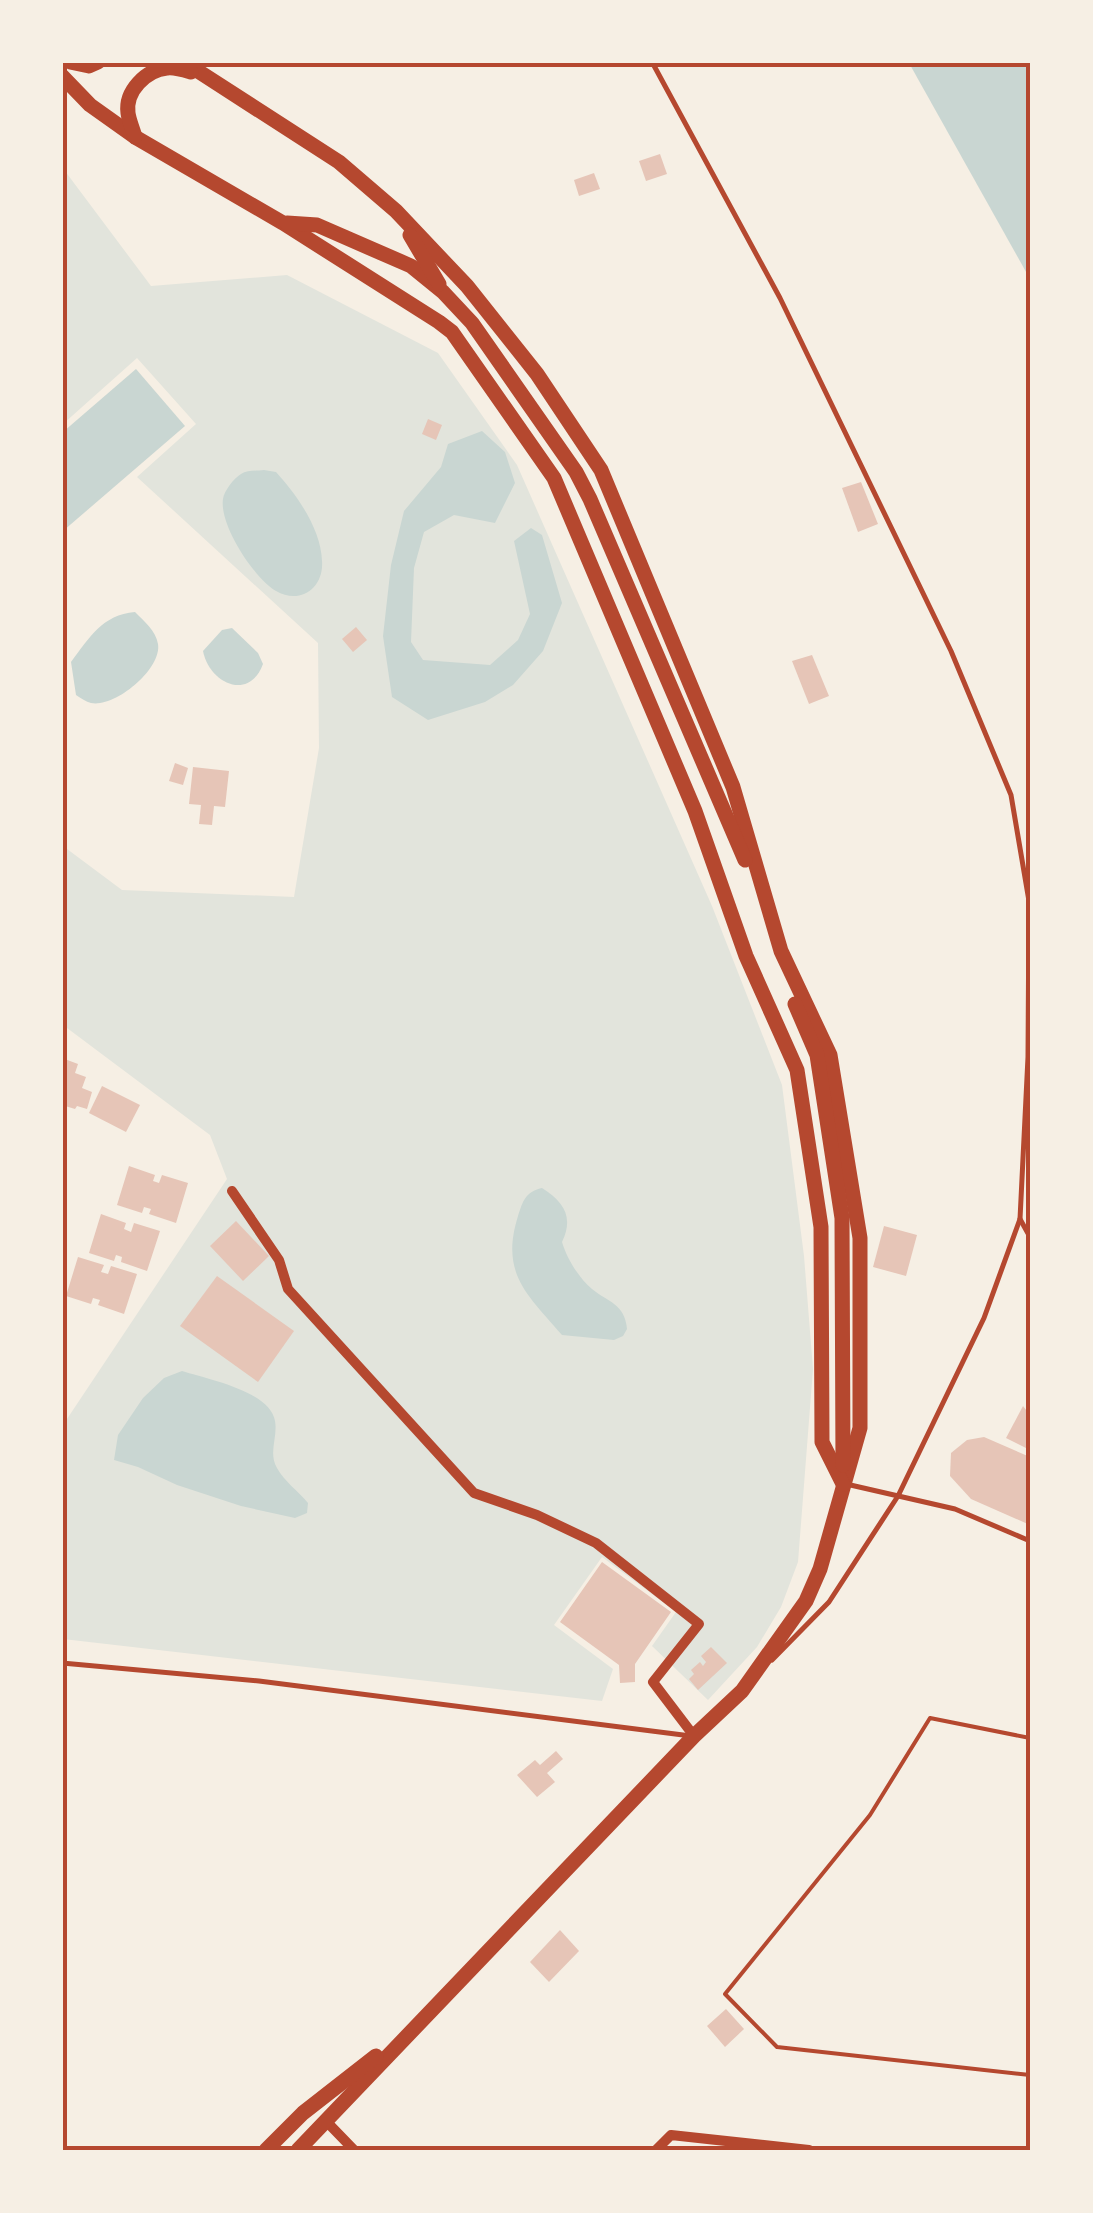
<svg xmlns="http://www.w3.org/2000/svg" width="1093" height="2213" viewBox="0 0 1093 2213" font-family="Ubuntu,sans-serif">
<rect width="100%" height="100%" fill="#f6efe4"/>
<polygon fill="#e2e4dc" points="62,167 151,286 287,275 438,353 517,465 712,906 782,1085 804,1256 813,1369 798,1562 781,1607 757,1647 708,1700 652,1646 676,1612 602,1557 554,1625 613,1669 602,1701 63,1639 63,1425 227,1179 210,1135 63,1025 63,846 122,890 294,897 319,748 318,643 137,477 196,424 137,358 63,424"/>
<g fill="#c9d6d2">
<polygon points="909,63 1030,63 1030,279"/>
<polygon points="136,369 185,426 63,531 63,432"/>
<polygon points="482,431 505,452 515,483 495,523 454,515 424,532 414,568 411,642 423,660 490,665 518,640 530,614 514,541 531,528 542,535 562,603 543,651 513,685 485,702 428,720 392,697 383,636 391,565 404,511 441,467 448,444"/>
<path d="M264,470L276,472C297,495 321,529 322,561C324,588 300,605 276,591C254,578 219,525 223,499C224,491 234,478 241,474C247,470 257,471 264,470Z"/>
<path d="M135,612C144,621 156,631 158,644C162,669 115,708 91,703C86,702 81,698 76,695L71,662C90,637 102,615 135,612Z"/>
<path d="M232,628L258,653L263,664C249,702 209,683 203,651L222,630Z"/>
<path d="M542,1188C564,1202 574,1217 562,1242C567,1259 579,1278 592,1289C608,1302 625,1304 627,1329L623,1336L614,1340L562,1335C527,1294 500,1274 518,1216C523,1201 525,1192 542,1188Z"/>
<path d="M182,1371C207,1379 270,1391 275,1421C278,1437 268,1453 277,1468C284,1481 298,1491 308,1503L307,1513L295,1518L241,1506L177,1485L138,1467L114,1460L118,1435L143,1398L164,1378Z"/>
</g>
<g fill="#e6c5b7">
<polygon points="660,154 667,174 646,181 639,161"/>
<polygon points="594,173 600,189 579,196 574,180"/>
<polygon points="428,419 442,425 436,440 422,434"/>
<polygon points="861,482 878,524 858,532 842,488"/>
<polygon points="356,627 367,640 353,652 342,639"/>
<polygon points="812,655 829,696 809,704 792,661"/>
<polygon points="175,763 188,768 183,785 169,781"/>
<polygon points="193,767 229,771 225,807 214,806 212,825 199,824 201,805 189,804"/>
<polygon points="62,1058 78,1064 75,1073 86,1077 82,1088 92,1092 87,1109 77,1106 75,1109 62,1105"/>
<polygon points="102,1086 140,1105 126,1132 89,1113"/>
<polygon points="129,1166 155,1175 153,1181 159,1183 162,1175 188,1183 176,1223 149,1214 151,1209 144,1207 142,1213 117,1205"/>
<polygon points="101,1214 126,1223 124,1229 131,1232 134,1223 160,1231 147,1271 121,1262 122,1257 116,1255 114,1261 89,1253"/>
<polygon points="236,1221 269,1256 243,1281 210,1246"/>
<polygon points="884,1226 917,1235 906,1276 873,1267"/>
<polygon points="78,1257 104,1265 101,1272 108,1274 111,1266 137,1274 124,1314 98,1305 100,1300 93,1298 91,1304 66,1296"/>
<polygon points="217,1276 294,1331 258,1382 180,1326"/>
<polygon points="1023,1406 1030,1415 1030,1450 1006,1438"/>
<polygon points="984,1437 1030,1457 1030,1525 971,1499 950,1476 951,1453 967,1440"/>
<polygon points="602,1562 671,1612 635,1664 635,1682 620,1683 619,1665 560,1622"/>
<polygon points="711,1647 727,1663 698,1690 689,1679 694,1674 691,1670 700,1662 703,1666 706,1662 701,1656"/>
<polygon points="556,1751 563,1759 547,1773 555,1782 537,1797 517,1775 535,1760 540,1765"/>
<polygon points="560,1930 579,1951 549,1982 530,1962"/>
<polygon points="726,2009 744,2029 725,2047 707,2026"/>
</g>
<g fill="none" stroke-linecap="round" stroke-linejoin="round">
<polyline stroke="#b5482f" stroke-width="4" points="1030,1738 930,1718 870,1815 725,1994 777,2047 1030,2075"/>
<g stroke="#b5482f" stroke-width="5">
<polyline points="652,62 780,298 951,651 1011,795 1029,901 1028,1057 1020,1219 984,1318 898,1496 829,1602 772,1660"/>
<polyline points="1020,1219 1030,1237"/>
<polyline points="846,1484 955,1509 1030,1541"/>
<polyline points="62,1663 259,1681 691,1736"/>
</g>
<g stroke="#b5482f" stroke-width="10">
<polyline points="232,1191 279,1260 288,1289 474,1493 537,1515 596,1543 699,1624 653,1682 694,1736"/>
<polyline points="325,2120 354,2150"/>
<polyline points="656,2150 671,2135 809,2150"/>
</g>
<g stroke="#b5482f" stroke-width="15">
<polyline points="70,62 89,66 98,62"/>
<polyline points="184,62 339,162 396,211 467,286 537,374 601,470 733,787 781,951 830,1055 860,1238 860,1428 820,1569 806,1601 742,1691 694,1736 298,2150"/>
<polyline points="62,76 90,105 135,137 283,223 439,322 452,332 554,478 695,811 746,956 797,1070 821,1227 822,1442 843,1484"/>
<path d="M135,137C133,129 129,121 128,113C125,91 146,70 167,68C174,67 184,70 191,72"/>
<polyline points="287,223 317,225 411,266 443,292 472,323 576,472 590,499 745,860"/>
<polyline points="410,235 439,284"/>
<polyline points="795,1004 817,1055 842,1218 843,1465"/>
<polyline points="266,2150 303,2113 376,2056"/>
</g>
</g>
<rect width="1093" height="2213" fill="none" stroke="#f6efe4" stroke-width="130"/>
<rect x="65" y="65" width="963" height="2083" fill="none" stroke="#b5482f" stroke-width="4"/>
</svg>
